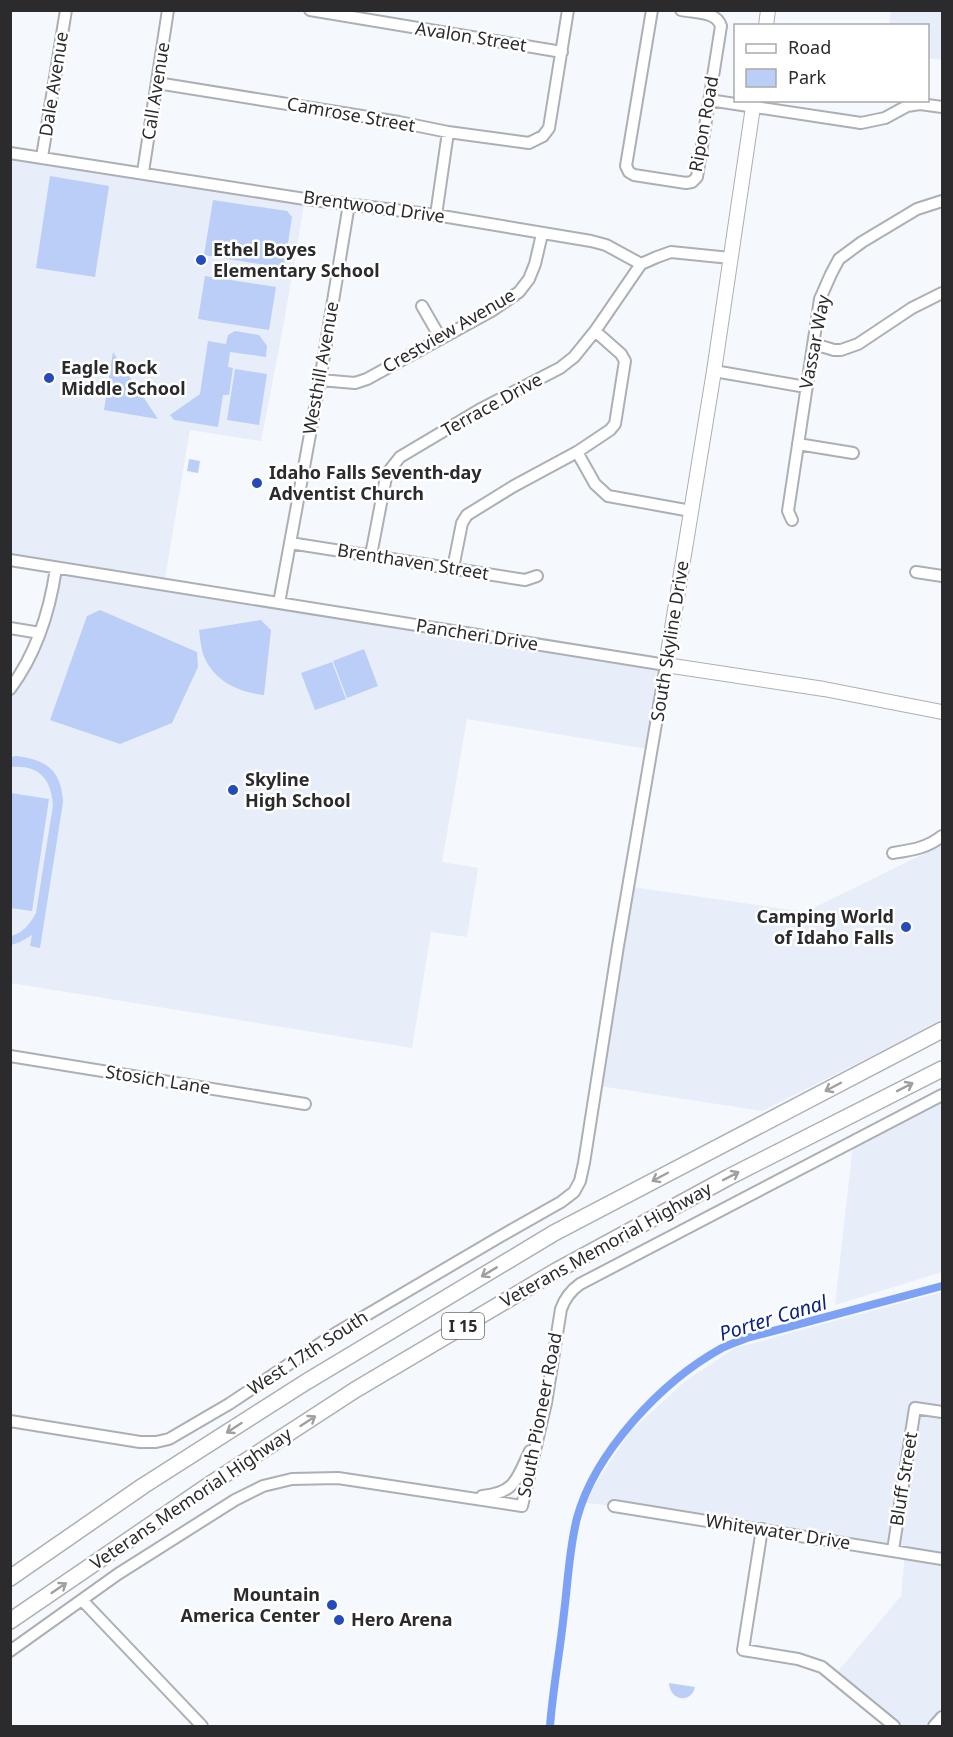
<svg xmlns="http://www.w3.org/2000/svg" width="953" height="1737" font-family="'Noto Sans',sans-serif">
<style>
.built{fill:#e7edf9}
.green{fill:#bacef7}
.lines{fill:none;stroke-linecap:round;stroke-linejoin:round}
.canal{stroke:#7da1f4;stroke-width:8}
.minor-casing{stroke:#acafb4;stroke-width:14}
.major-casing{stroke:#acafb4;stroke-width:16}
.highway-casing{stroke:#acafb4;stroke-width:18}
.minor{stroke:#fff;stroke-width:10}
.major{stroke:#fff;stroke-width:14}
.highway{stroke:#fff;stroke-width:15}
.oneway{stroke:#a0a0a0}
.poi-dot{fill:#254ab9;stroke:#fff;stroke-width:2}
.labels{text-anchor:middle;stroke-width:5;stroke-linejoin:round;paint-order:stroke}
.shield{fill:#fff;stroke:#6b6b6c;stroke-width:1.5}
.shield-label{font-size:16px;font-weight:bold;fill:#2b2b2d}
.street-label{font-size:18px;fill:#2b2b2d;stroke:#fff}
.poi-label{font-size:18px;font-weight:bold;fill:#2b2b2d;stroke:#fff;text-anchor:start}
.water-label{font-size:20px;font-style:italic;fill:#0b2482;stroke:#fff}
</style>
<rect width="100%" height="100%" fill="#f5f8fd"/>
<path class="built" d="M891,11H942V60L928,58V26L889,25Z
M11,153L305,199L284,322L261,441L190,430L164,584L666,665L653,750L467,719L442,862L478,868L467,937L431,932L412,1048L11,983L10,689L22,672L56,568L11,560Z
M942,845V1021L762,1111L600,1086L632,887L805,912Z
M942,1101V1272L835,1305L853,1145Z
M942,1292V1726H895L834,1676L901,1596L905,1552L614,1506L586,1503L594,1486L630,1432L684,1382L735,1348Z"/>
<path class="green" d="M50,176L109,186L95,277L36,268Z
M213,200L287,211L292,217L284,268L204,255Z
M205,276L276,287L269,330L198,319Z
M235,331L259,335L267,346L266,357L230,352L228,367L233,368L229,395H223L218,427L174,420L170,415L200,394L208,341L226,344L228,335Z
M113,352L158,419L104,410Z
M235,369L267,374L259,425L227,420Z
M189,459L200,461L198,473L187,471Z
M100,610L197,652L198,667L172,723L120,744L50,720L87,616Z
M261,620L271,630L264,695C238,692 213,681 203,654C201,647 200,638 199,630Z
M364,649L378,686L347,698L333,661Z
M332,662L346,699L315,710L301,673Z
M16,756C46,760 61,769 63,802L40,948L30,946L32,935L20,942L11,945V936C23,933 30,924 36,913L53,805C51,778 39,765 11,767V757Z
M11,793L49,799L32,911L11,908Z
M669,1683L695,1687C691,1704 670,1701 669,1683Z"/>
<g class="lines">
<path class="canal" d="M550,1726C553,1688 560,1651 564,1613C568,1581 569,1550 577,1518C595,1452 662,1381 722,1348C730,1344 739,1341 747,1338L942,1286"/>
<defs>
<path id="minor" d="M310,10L562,52
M652,10L626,166L629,172L634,175L686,183L692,182L697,177L721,26C716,11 695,13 681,10
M157,83L399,122L448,132L529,143L543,136L549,128L568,10
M709,100L861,123L885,118L907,106L920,104L942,107
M10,153L305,199L436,215L591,241L606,245L641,264L657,257L671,252L730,258
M42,157L66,10
M143,172L168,10
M436,215L448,132
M422,306L441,339
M814,344L834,350H841L858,344L912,308L942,293
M714,371L806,387
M320,380L355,383L367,379L493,310L519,292L529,279L535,264L542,234
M798,444L853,453
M577,452L595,484L608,496L691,511
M792,520L788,511L820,299L831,274L839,259L862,242L917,209L942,201
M290,543L525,580L537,576
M371,555L386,477L389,471L400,457L479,410L560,368L574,357L595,331L641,264
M10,560L666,665L618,946L584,1163L580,1181L574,1192L561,1202L501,1236L336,1333L229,1404L169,1439L156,1442H140L10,1421
M453,568L462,523L467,515L514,486L577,452L610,430L615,424L625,361L621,354L595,331
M916,572L942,576
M279,603L320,380L349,204
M10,628L40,633
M10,689C36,654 50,610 56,568
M893,853C912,850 927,848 942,836
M10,1056L305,1104
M482,1496C516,1493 517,1478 530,1451
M614,1506L942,1559
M762,1529L743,1650L798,1659L822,1667L894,1726
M893,1550L915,1408L942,1412
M82,1600L202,1726
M10,1651L118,1574L235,1500L263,1486L292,1479L338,1478L522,1506L546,1403L561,1309C565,1298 570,1291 580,1284L942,1095
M934,1726L942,1717"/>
<path id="major" d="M766,26L768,10
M754,100L714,371L666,665L824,689L942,712"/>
<path id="highway" d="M10,1578L143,1486L306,1382L554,1233L942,1030
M10,1621L212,1483L355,1390L556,1271L729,1177L942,1069"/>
</defs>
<use href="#minor" class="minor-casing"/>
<use href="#major" class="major-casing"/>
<use href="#highway" class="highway-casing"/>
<use href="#minor" class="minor"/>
<use href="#major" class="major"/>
<use href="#highway" class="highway"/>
</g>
<defs><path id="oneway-shaft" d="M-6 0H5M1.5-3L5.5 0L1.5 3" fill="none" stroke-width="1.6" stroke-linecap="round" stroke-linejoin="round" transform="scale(1.5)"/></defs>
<g class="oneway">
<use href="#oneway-shaft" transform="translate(833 1087) rotate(152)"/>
<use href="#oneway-shaft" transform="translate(905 1087) rotate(-27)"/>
<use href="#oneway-shaft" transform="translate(731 1176) rotate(-27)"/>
<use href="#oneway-shaft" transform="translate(660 1177) rotate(152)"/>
<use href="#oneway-shaft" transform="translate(489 1272) rotate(149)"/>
<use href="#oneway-shaft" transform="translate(308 1421) rotate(-33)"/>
<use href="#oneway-shaft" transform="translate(234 1428) rotate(147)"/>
<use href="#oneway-shaft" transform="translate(59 1588) rotate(-34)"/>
</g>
<g class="poi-dot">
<circle cx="201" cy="260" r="6"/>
<circle cx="49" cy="378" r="6"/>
<circle cx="257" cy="483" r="6"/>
<circle cx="233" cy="790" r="6"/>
<circle cx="906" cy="927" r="6"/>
<circle cx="332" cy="1605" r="6"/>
<circle cx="339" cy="1620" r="6"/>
</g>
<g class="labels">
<rect class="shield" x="442" y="1313" width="42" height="26" rx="4.5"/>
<g class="shield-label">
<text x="463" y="1332">I 15</text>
</g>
<g class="street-label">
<text transform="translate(471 37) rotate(9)" y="6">Avalon Street</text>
<text transform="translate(54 84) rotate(-81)" y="6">Dale Avenue</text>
<text transform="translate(156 91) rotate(-81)" y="6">Call Avenue</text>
<text transform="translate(351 115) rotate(10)" y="6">Camrose Street</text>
<text transform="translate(704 124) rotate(-80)" y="6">Ripon Road</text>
<text transform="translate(374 207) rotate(8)" y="6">Brentwood Drive</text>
<text transform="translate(449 331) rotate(-30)" y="6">Crestview Avenue</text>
<text transform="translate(815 342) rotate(-79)" y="6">Vassar Way</text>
<text transform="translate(321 368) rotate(-80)" y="6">Westhill Avenue</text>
<text transform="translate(492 405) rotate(-29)" y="6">Terrace Drive</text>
<text transform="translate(413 562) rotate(9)" y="6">Brenthaven Street</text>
<text transform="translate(477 635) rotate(9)" y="6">Pancheri Drive</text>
<text transform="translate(670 641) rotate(-81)" y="6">South Skyline Drive</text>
<text transform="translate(158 1080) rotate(9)" y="6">Stosich Lane</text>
<text transform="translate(606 1245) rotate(-29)" y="6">Veterans Memorial Highway</text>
<text transform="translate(308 1353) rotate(-33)" y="6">West 17th South</text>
<text transform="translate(540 1415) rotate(-79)" y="6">South Pioneer Road</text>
<text transform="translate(904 1479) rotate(-81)" y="6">Bluff Street</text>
<text transform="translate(191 1499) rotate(-34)" y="6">Veterans Memorial Highway</text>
<text transform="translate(778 1532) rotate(9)" y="6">Whitewater Drive</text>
</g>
<g class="poi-label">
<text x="213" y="256">Ethel Boyes<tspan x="213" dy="21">Elementary School</tspan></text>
<text x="61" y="374">Eagle Rock<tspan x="61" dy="21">Middle School</tspan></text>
<text x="269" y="479">Idaho Falls Seventh-day<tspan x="269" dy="21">Adventist Church</tspan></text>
<text x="245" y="786">Skyline<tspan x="245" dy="21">High School</tspan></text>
<text x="894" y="923" text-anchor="end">Camping World<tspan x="894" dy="21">of Idaho Falls</tspan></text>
<text x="320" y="1601" text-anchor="end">Mountain<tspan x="320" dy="21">America Center</tspan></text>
<text x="351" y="1626">Hero Arena</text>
</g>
<g class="water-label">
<text transform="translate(773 1318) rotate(-17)" y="7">Porter Canal</text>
</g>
</g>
<rect width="953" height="1737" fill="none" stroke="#2b2b2d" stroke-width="24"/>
<rect x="734" y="24" width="195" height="78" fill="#ffffff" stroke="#aaaaab" stroke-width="1.5"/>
<rect x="746" y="44" width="30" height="9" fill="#ffffff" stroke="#aaaaab" stroke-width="1.5"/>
<text x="788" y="54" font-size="18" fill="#2b2b2d">Road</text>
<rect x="746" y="69" width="30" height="18" fill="#bacef7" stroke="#aaaaab" stroke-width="1.5"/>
<text x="788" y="84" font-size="18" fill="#2b2b2d">Park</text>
</svg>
